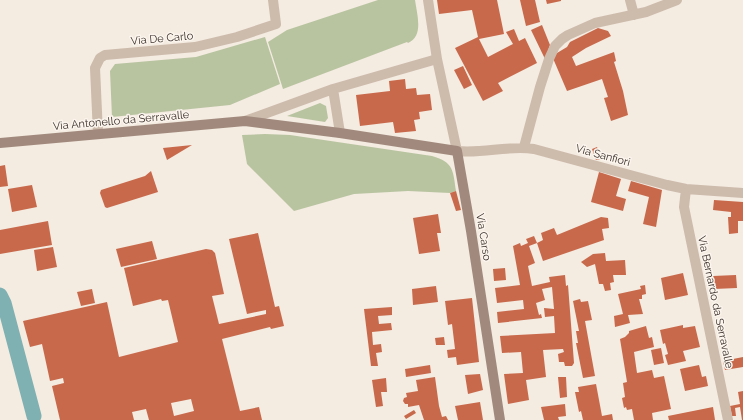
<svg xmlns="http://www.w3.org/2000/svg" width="743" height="420" font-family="Raleway,sans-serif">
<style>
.green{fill:#b8c4a0}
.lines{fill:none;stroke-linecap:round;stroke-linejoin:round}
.canal{stroke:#7fb0b2;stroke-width:15}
.building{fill:#c8694b;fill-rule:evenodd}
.street{stroke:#cdbbac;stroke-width:10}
.secondary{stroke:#a18a7d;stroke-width:10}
.labels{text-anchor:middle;stroke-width:3;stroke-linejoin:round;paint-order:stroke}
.street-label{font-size:11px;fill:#3b302b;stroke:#fbf5ee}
</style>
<rect width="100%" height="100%" fill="#f4ebe1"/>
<path class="green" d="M378,0H415C417,15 424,36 408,43L407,42L283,89L268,42L287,30Z
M265,37L280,84L230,105L112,117L110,71L115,64L196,57Z
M320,103L326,106L328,118L325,122L287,116Z
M265,134L290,135L432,156C454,162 453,171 456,191L450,193L408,191L354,194L294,211L247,164L242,135Z"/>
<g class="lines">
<path class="canal" d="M0,295L4,303L34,416"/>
</g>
<path class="building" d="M437,0H497L504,34L479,39L488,57L513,44L506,32L514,29L519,41L525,38L537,63L498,83L503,91L483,101L455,48L478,37L472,10L439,14Z
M520,0H535L540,22L526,26Z
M546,0H561V1L547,4Z
M542,25L550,45L545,59L531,30Z
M598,28L608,31L611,36L586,48L572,57L576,66L614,52L616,61L614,62L623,91L628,115L611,121L604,98L608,97L602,79L567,91L552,56L567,47L570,42Z
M463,66L472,85L464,89L454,70Z
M405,79L406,89L416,88L417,95L430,94L432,110L419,112L420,119L414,120L416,131L395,133L393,122L360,126L356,95L390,91L389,81Z
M192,145L167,160L163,148Z
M597,147L601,159L596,160L592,149Z
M5,165L8,186L0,187V166Z
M151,171L158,192L107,208L105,207L100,193L101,190L145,176Z
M599,172L621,179L616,196L626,199L623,211L591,202Z
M631,181L662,190L656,227L643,224L649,197L628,191Z
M32,185L37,207L12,212L8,189Z
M456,191L461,210L456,211L450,193Z
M714,200L743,202V221H738V233L729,234L728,217H731V212L713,210Z
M438,214L441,233H437L440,251L419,254L413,218Z
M601,217L608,218L609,228L602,229L604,240L543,261L537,243L543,240L541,233L554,228L557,235Z
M48,221L52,245L0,254V230Z
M258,233L275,307L279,306L284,326L271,329L270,327L222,339L240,411L259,407L262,420H149L146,409L132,412L134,420H60L52,386L64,383L63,378L50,381L42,344L30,347L23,321L107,302L119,357L178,342L168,300L162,301L161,299L133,306L124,268L206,249L212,250L215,253L224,294L212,296L219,324L266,314V310L247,314L229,239ZM191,399L194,411L174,416L171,403Z
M534,236L537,243L529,246L535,263L528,266L532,286L550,282L549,277L565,275L566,286L568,285L574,363L572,366H565L564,362H559L558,354L564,352L563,349L543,350L546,377L526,380L529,400L508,404L504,374L523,373L521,352L502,353L500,336L555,333L554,316L545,317L544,308L554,309L552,287L542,289L545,300L536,303L539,315L541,314L542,318L498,323L497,312L524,309L523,300L497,303L495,288L520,285L513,246L520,243L521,246L528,243L526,239Z
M152,241L157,259L121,267L116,249Z
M53,247L57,267L37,271L34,250Z
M605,253L606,261L625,260L626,275H613L614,282L610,283L611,290L605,291L603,284H599L595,264L587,267L581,262L593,254Z
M505,268L506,280L494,281L493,269Z
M683,273L688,295L665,300L661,278Z
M736,275L737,288L714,289L713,276Z
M645,285L646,294L642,295V299H639L643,314L628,315L630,323L615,327L614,316L623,314L618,294L641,289L640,286Z
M436,286L438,302L413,305L412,289Z
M92,289L95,303L81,306L77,292Z
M472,298L479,362L457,365L456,357L448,358L447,350L455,349L452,324L448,325L445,301Z
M580,299L581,302L588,301L592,320L585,321L595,376L583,378L576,343H578L576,331H579L573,301Z
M392,307V315L378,316L379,324L391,323L392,330L372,332L373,345L381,344L382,352L376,353L378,366H371L364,309Z
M683,325V328L695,326L700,347L683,351L686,361L668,365L665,355L668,354L665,343L663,344L660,330Z
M646,326L649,338L652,337L654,347L634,352L637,373L652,370L654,378L664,376L671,409L652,413L653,420H634L632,409L627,410L626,407L624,408L622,398L625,397L623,383L627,382L620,339L625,337L629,333V331Z
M444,337L445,345H436L435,338Z
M661,348L664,363L654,365L651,350Z
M743,357V367L725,370L723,361Z
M430,365L431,373L406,377L405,369Z
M699,365L702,377L706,376L708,386L685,391L680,369Z
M480,374L483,390L468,394L465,375Z
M435,377L439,406L442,417L446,416L448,420H424L419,405L408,407V404H405L403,401L404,398L407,397L406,393L418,391L416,380Z
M558,377H566L567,397L560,398Z
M386,378L387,392H381L383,406L376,407L372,380Z
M596,384L602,416L612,414L613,420H583L581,411L579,412L575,392H579L578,387Z
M743,391V420H742L740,407L735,408L736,416H732L730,406L740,404L738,392Z
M480,402L483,420H458L455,406Z
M565,404L566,416L558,417L559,420H544L541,407Z
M713,407L715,420H669L668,416Z
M414,410L416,413L406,419L404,416Z"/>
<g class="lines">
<path class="street" d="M428,0L437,59L457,151C483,154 508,145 534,149L667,185L686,189L743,193
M630,0L634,15
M333,89L340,133
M245,121L333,89L437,59
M98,134L95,68L100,58L105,55L195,47L237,37L276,24L273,0
M524,147L540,87L549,59L555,46L562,39L568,35L595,23L646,12L677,0
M686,189L684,207L728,420"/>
<path class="secondary" d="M0,143L245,121L340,133L457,151L471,231L500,420"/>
</g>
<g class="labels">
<g class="street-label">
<text transform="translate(162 38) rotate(-5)" y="4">Via De Carlo</text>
<text transform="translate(121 120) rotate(-5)" y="4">Via Antonello da Serravalle</text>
<text transform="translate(603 155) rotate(15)" y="4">Via Sanfiori</text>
<text transform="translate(484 237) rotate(81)" y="4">Via Carso</text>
<text transform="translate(716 302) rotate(78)" y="4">Via Bernardo da Serravalle</text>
</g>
</g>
</svg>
